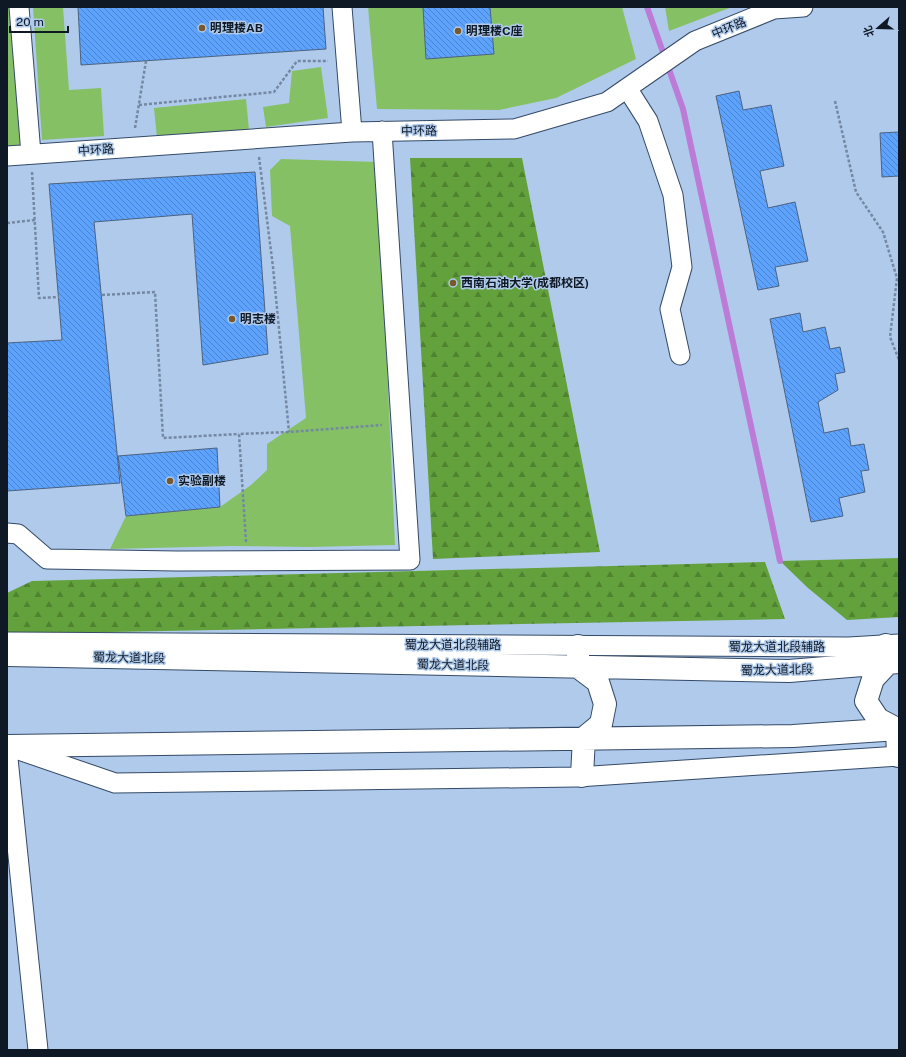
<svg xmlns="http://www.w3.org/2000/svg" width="906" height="1057" font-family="'Public Sans','Noto Sans SC',sans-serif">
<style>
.green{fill:#85c164}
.forest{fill:url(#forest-firs)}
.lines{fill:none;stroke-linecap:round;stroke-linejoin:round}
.stream{stroke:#bd7bd8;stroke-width:6}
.building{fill:url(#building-back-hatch);stroke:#4b6280}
.minor-casing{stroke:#344a67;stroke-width:21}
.major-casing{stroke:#344a67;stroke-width:24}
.path{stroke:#7488a1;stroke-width:2.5;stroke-dasharray:3 2;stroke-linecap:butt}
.minor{stroke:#fff;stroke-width:19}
.major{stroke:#fff;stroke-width:22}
.poi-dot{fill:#77592d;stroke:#b0caec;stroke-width:1.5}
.labels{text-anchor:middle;stroke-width:3;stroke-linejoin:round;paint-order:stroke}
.poi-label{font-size:12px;font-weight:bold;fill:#0f1925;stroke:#b0caec;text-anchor:start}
.street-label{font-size:12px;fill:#0f1925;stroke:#b0caec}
</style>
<defs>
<pattern id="forest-firs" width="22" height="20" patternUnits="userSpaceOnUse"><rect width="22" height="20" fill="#62a13b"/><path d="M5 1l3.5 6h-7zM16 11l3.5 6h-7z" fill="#4f8231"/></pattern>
<pattern id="building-back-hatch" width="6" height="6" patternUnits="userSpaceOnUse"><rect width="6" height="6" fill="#5da3fd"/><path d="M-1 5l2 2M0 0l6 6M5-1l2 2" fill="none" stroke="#4b84cd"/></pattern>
</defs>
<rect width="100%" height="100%" fill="#b0caec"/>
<path class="green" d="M7,7H13L25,147L7,146Z
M33,7H63L69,90L101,88L104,136L42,140Z
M368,7H622L636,59L556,98L499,110L377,109Z
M665,7H732L669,31Z
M321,67L328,118L266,127L263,107L289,103L292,71Z
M246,99L249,130L157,138L154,108Z
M281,159L378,162L395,545L311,547L231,546L110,549L126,516L220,507L251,485L267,470V444L306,418L290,226L272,216L270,170Z"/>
<path class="forest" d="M410,158H522L600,552L433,559Z
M899,558V617L847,620L808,588L780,561Z
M765,562L785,619L7,634V593L32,581Z"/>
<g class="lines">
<path class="stream" d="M647,7L683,109L780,561"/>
</g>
<path class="building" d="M78,7H323L326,49L81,65Z
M423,7H490L494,54L426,59Z
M739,91L743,110L771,105L784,166L760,171L768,208L795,202L808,261L775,267L779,286L758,290L716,96Z
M899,132V176L882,177L880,133Z
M255,172L268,354L203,365L192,214L94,222L120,483L7,491V343L62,340L49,184Z
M800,313L803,332L825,327L830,349L840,347L845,372L835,374L838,390L818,402L824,433L848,428L851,446L864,444L869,470L861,471L865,492L839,498L843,516L811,522L770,319Z
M217,448L220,507L126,516L118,456Z"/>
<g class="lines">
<defs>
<path id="minor" d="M19,7L31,154
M342,7L352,132
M627,88L648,121L673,195L682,267L670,309L680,355
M7,156L352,132L514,129L607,102L695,41L774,9L803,7
M7,533L18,534L47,559L177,561L410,560L382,131
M7,642L849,647L899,644
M13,748L115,783L577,777L899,756
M7,749L38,1050"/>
<path id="major" d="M886,645L888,663L873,679L866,701L878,719L897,729L898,756
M578,646V667L598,682L605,704L601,724L584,738L582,776
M7,655L789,671L899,662
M7,746L793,736L899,729"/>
</defs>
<use href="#minor" class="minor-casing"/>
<use href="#major" class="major-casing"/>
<path class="path" d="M835,101L856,192L883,232L897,278L890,337L899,360
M139,105L274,92L297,61H328
M135,128L146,61
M259,157L273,267L289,432
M32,172L39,298L59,297
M7,223L35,220
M102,295L155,292L163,438L239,434
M246,542L239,434L289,432L382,425"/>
<use href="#minor" class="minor"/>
<use href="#major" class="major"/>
</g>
<g class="poi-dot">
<circle cx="202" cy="28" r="4"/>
<circle cx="458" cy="31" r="4"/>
<circle cx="453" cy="283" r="4"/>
<circle cx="232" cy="319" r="4"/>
<circle cx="170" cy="481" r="4"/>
</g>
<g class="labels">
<g class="poi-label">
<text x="210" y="32">明理楼AB</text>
<text x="466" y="35">明理楼C座</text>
<text x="461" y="287">西南石油大学(成都校区)</text>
<text x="240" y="323">明志楼</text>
<text x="178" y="485">实验副楼</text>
</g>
<g class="street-label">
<text transform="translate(729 28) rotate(-22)" y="4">中环路</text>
<text transform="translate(419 131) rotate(-1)" y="4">中环路</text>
<text transform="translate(96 150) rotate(-4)" y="4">中环路</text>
<text x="453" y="649">蜀龙大道北段辅路</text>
<text x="777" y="651">蜀龙大道北段辅路</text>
<text transform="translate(129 658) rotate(1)" y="4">蜀龙大道北段</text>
<text transform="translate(453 665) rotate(1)" y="4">蜀龙大道北段</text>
<text transform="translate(777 670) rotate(-1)" y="4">蜀龙大道北段</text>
</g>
</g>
<rect width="906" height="1057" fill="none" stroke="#0f1925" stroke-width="16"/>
<g transform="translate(878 28) rotate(250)" stroke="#b0caec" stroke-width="3" paint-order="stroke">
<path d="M0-3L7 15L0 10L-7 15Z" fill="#0f1925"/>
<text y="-6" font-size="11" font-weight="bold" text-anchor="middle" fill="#0f1925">北</text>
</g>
<path d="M10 26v6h58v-6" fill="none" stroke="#0f1925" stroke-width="2"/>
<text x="16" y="26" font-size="12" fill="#0f1925" stroke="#b0caec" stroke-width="3" paint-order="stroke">20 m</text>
</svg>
